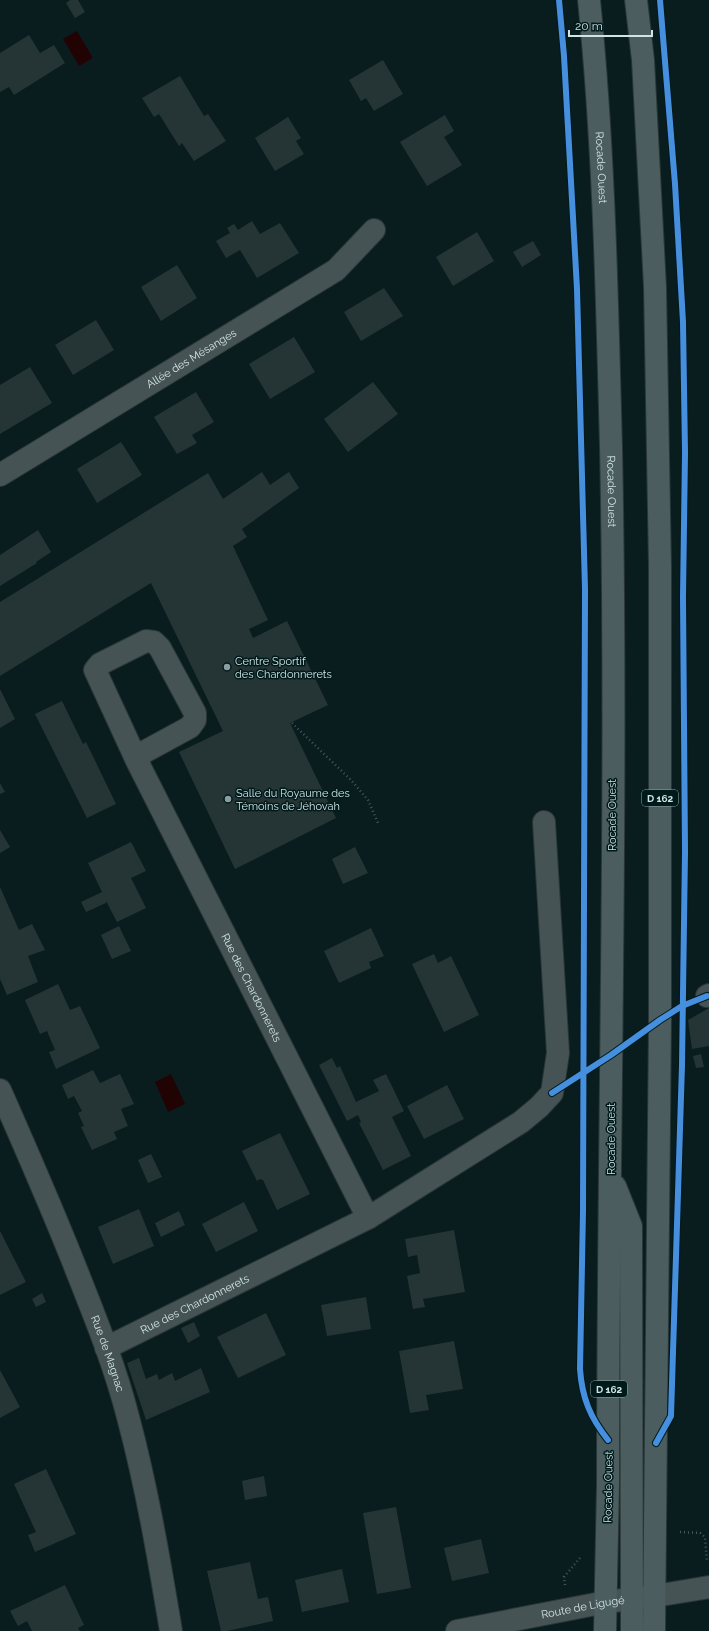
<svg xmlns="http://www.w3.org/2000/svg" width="709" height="1631" font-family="Raleway,sans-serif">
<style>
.water{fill:#220303}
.building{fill:#253535}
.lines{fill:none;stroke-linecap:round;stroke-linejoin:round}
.minor-casing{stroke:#2a3738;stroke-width:24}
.major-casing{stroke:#2a3738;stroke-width:24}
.path{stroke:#4a5858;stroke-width:2.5;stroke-dasharray:1 3;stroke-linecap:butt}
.minor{stroke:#465354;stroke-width:22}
.major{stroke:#4b5d5e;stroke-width:22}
.cycleway-casing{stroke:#001a1c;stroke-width:8}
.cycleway{stroke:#468fdf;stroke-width:6}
.poi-dot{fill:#8a9e9f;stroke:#001a1c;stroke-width:1.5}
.labels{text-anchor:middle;stroke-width:3;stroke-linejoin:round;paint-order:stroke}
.shield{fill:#001a1c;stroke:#92a7a9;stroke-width:1}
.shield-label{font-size:10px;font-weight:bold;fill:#d0e4e5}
.street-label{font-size:11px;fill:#d0e4e5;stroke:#001a1c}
.poi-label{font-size:11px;fill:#d0e4e5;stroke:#001a1c;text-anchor:start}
</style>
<rect width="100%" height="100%" fill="#091d1e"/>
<path class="water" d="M77,31L93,58L79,66L63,39Z
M171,1074L185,1104L168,1112L155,1082Z"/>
<path class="building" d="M70,0H78L85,12L75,18L66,3Z
M29,35L40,53L54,45L65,63L14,95L9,87L0,92V53Z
M383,60L403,94L374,111L366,98L361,101L349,80Z
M180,76L204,116L208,114L226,141L194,161L182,143L179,146L159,114L154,117L142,98Z
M445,115L454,131L444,137L462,165L427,186L400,142Z
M288,117L301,138L296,141L304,154L275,171L255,138Z
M252,221L260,234L280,223L299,253L257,278L240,250L226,258L216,241L230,233L227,228L234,224L238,230Z
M477,232L494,261L453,286L436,257Z
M533,241L541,255L522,267L513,252Z
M177,265L197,298L161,321L141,287Z
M384,288L403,316L361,341L344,312Z
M96,320L114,350L73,375L55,345Z
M294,337L315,372L270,399L249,364Z
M30,367L52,403L0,434V385Z
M373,382L398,414L348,452L324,419Z
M196,392L214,422L192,435L197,443L177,454L154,417Z
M121,442L142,475L97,503L77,469Z
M262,472L270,485L289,472L299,488L242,529L247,537L233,546L268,620L249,629L253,638L287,621L328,705L290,723L336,818L235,869L179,752L223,731L151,583L0,676V602L208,473L223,499Z
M38,530L51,552L36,562L37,563L0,586V555Z
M0,689L15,719L0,728Z
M62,701L83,744L86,742L116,804L87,818L35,714Z
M0,783L5,792L0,794Z
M0,830L10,847L0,853Z
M131,842L146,871L131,878L146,908L117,922L106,901V903L86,912L81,902L102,892L88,863Z
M355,847L368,873L343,884L332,859Z
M0,887L19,930L32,924L45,950L28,956L38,982L7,995L0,979Z
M119,926L131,951L112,959L101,935Z
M371,928L384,956L369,962L371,968L339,983L324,951Z
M434,954L438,963L451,956L479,1015L444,1032L412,964Z
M58,984L70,1010L80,1006L100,1048L56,1069L49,1052L55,1050L47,1031L40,1034L25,1000Z
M709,1008V1046L692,1049L688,1020Z
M701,1054L704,1067L696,1068L693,1056Z
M332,1058L337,1068L340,1066L356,1102L379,1091L373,1080L386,1074L404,1111L392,1117L411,1156L383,1170L359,1123L361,1122L358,1115L347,1121L319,1065Z
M93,1070L100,1083L120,1074L134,1104L121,1109L128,1126L114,1132L117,1139L92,1150L81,1127L84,1126L78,1113L82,1111L74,1096L68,1099L62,1085Z
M447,1085L464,1119L424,1139L407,1106Z
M280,1133L310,1194L277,1210L263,1180L260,1179L257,1181L242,1151Z
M151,1154L162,1177L148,1183L138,1160Z
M244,1202L258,1231L216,1252L202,1224Z
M139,1209L154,1246L113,1264L98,1227Z
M179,1211L185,1225L161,1237L155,1223Z
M454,1230L465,1292L423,1299L425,1307L413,1309L407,1276L420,1273L417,1255L408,1257L405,1239Z
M0,1231L26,1282L0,1295Z
M42,1293L46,1302L36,1307L32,1299Z
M366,1297L371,1329L327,1336L321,1305Z
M266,1313L286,1355L238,1378L217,1337Z
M194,1322L200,1336L188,1343L181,1328Z
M454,1341L463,1389L426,1395L429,1410L410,1413L399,1351Z
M139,1358L146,1379L157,1374L159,1380L172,1373L175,1381L201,1368L210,1392L146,1420L127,1363Z
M0,1370L20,1407L0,1418Z
M46,1469L76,1534L35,1552L28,1535L36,1532L14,1484Z
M264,1476L267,1496L245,1500L242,1481Z
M396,1507L411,1588L377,1594L363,1513Z
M481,1539L489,1573L452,1581L444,1548Z
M250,1562L258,1599L268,1597L273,1621L227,1631H221L207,1571Z
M342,1569L349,1602L302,1612L295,1580Z
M65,1585L84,1625L78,1628L80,1631H32L27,1621L18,1626L10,1611Z"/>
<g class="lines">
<defs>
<g id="minor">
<path id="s1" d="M0,475L336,270L374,230"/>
<path id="s2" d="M135,757L190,727L195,720V713L160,648L154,642L146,641L100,664L95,670L137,761L368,1218"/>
<path d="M707,996L709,995"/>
<path id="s3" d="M0,1090C26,1149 52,1208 76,1269C95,1317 115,1366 128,1417C147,1488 159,1559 171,1631"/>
<path id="s4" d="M106,1348L368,1218L521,1122L539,1107L552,1093L558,1053L544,822"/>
<path id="s5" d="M457,1631L606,1602L655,1596L709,1587"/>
</g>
<g id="major">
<path id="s6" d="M589,0C604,148 607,298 611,447C618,792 608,1138 608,1484L605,1631"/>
<path d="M636,0L643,60L655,287L660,567V1020L654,1631"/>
<path d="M615,1186L631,1226L632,1631"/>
</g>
</defs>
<use href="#minor" class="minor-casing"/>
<use href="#major" class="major-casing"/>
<path class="path" d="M292,723L351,780L368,800L378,823
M680,1532L700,1533L705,1537L707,1562
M565,1585L564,1577L580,1558"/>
<use href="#minor" class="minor"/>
<use href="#major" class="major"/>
<defs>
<path id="cycleway" d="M559,0L564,56L577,289L585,589L583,1211L580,1369C582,1398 590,1417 608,1440
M552,1093L611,1055L660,1020L682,1006L707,996
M656,1443L671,1416L682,1065L685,852L683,597L685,453L683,322L675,184L660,0"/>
</defs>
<use href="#cycleway" class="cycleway-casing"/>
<use href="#cycleway" class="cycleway"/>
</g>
<g class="poi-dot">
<circle cx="227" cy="667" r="4"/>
<circle cx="228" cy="799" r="4"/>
</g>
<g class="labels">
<g class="shield">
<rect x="642" y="790" width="36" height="16" rx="3"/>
<rect x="591" y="1381" width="36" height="16" rx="3"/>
</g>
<g class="shield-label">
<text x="660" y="802">D 162</text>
<text x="609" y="1393">D 162</text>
</g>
<g class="street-label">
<text dy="4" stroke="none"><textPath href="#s6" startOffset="168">Rocade Ouest</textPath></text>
<text dy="4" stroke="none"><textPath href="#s1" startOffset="224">Allée des Mésanges</textPath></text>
<text dy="4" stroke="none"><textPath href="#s6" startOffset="492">Rocade Ouest</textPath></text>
<text transform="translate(612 815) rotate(-90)" y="4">Rocade Ouest</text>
<text dy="4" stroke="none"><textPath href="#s2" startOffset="582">Rue des Chardonnerets</textPath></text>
<text transform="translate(611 1139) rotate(-90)" y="4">Rocade Ouest</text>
<text dy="4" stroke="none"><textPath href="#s4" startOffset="99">Rue des Chardonnerets</textPath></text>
<text dy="4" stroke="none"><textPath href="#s3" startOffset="285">Rue de Magnac</textPath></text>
<text transform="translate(608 1487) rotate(-89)" y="4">Rocade Ouest</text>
<text dy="4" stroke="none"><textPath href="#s5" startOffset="128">Route de Ligugé</textPath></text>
</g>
<g class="poi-label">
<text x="235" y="665">Centre Sportif<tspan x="235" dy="13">des Chardonnerets</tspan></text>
<text x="236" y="797">Salle du Royaume des<tspan x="236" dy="13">Témoins de Jéhovah</tspan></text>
</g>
</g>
<path d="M569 30v6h83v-6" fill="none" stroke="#d0e4e5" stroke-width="2"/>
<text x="575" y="30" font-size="12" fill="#d0e4e5" stroke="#001a1c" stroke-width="3" paint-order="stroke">20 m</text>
</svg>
